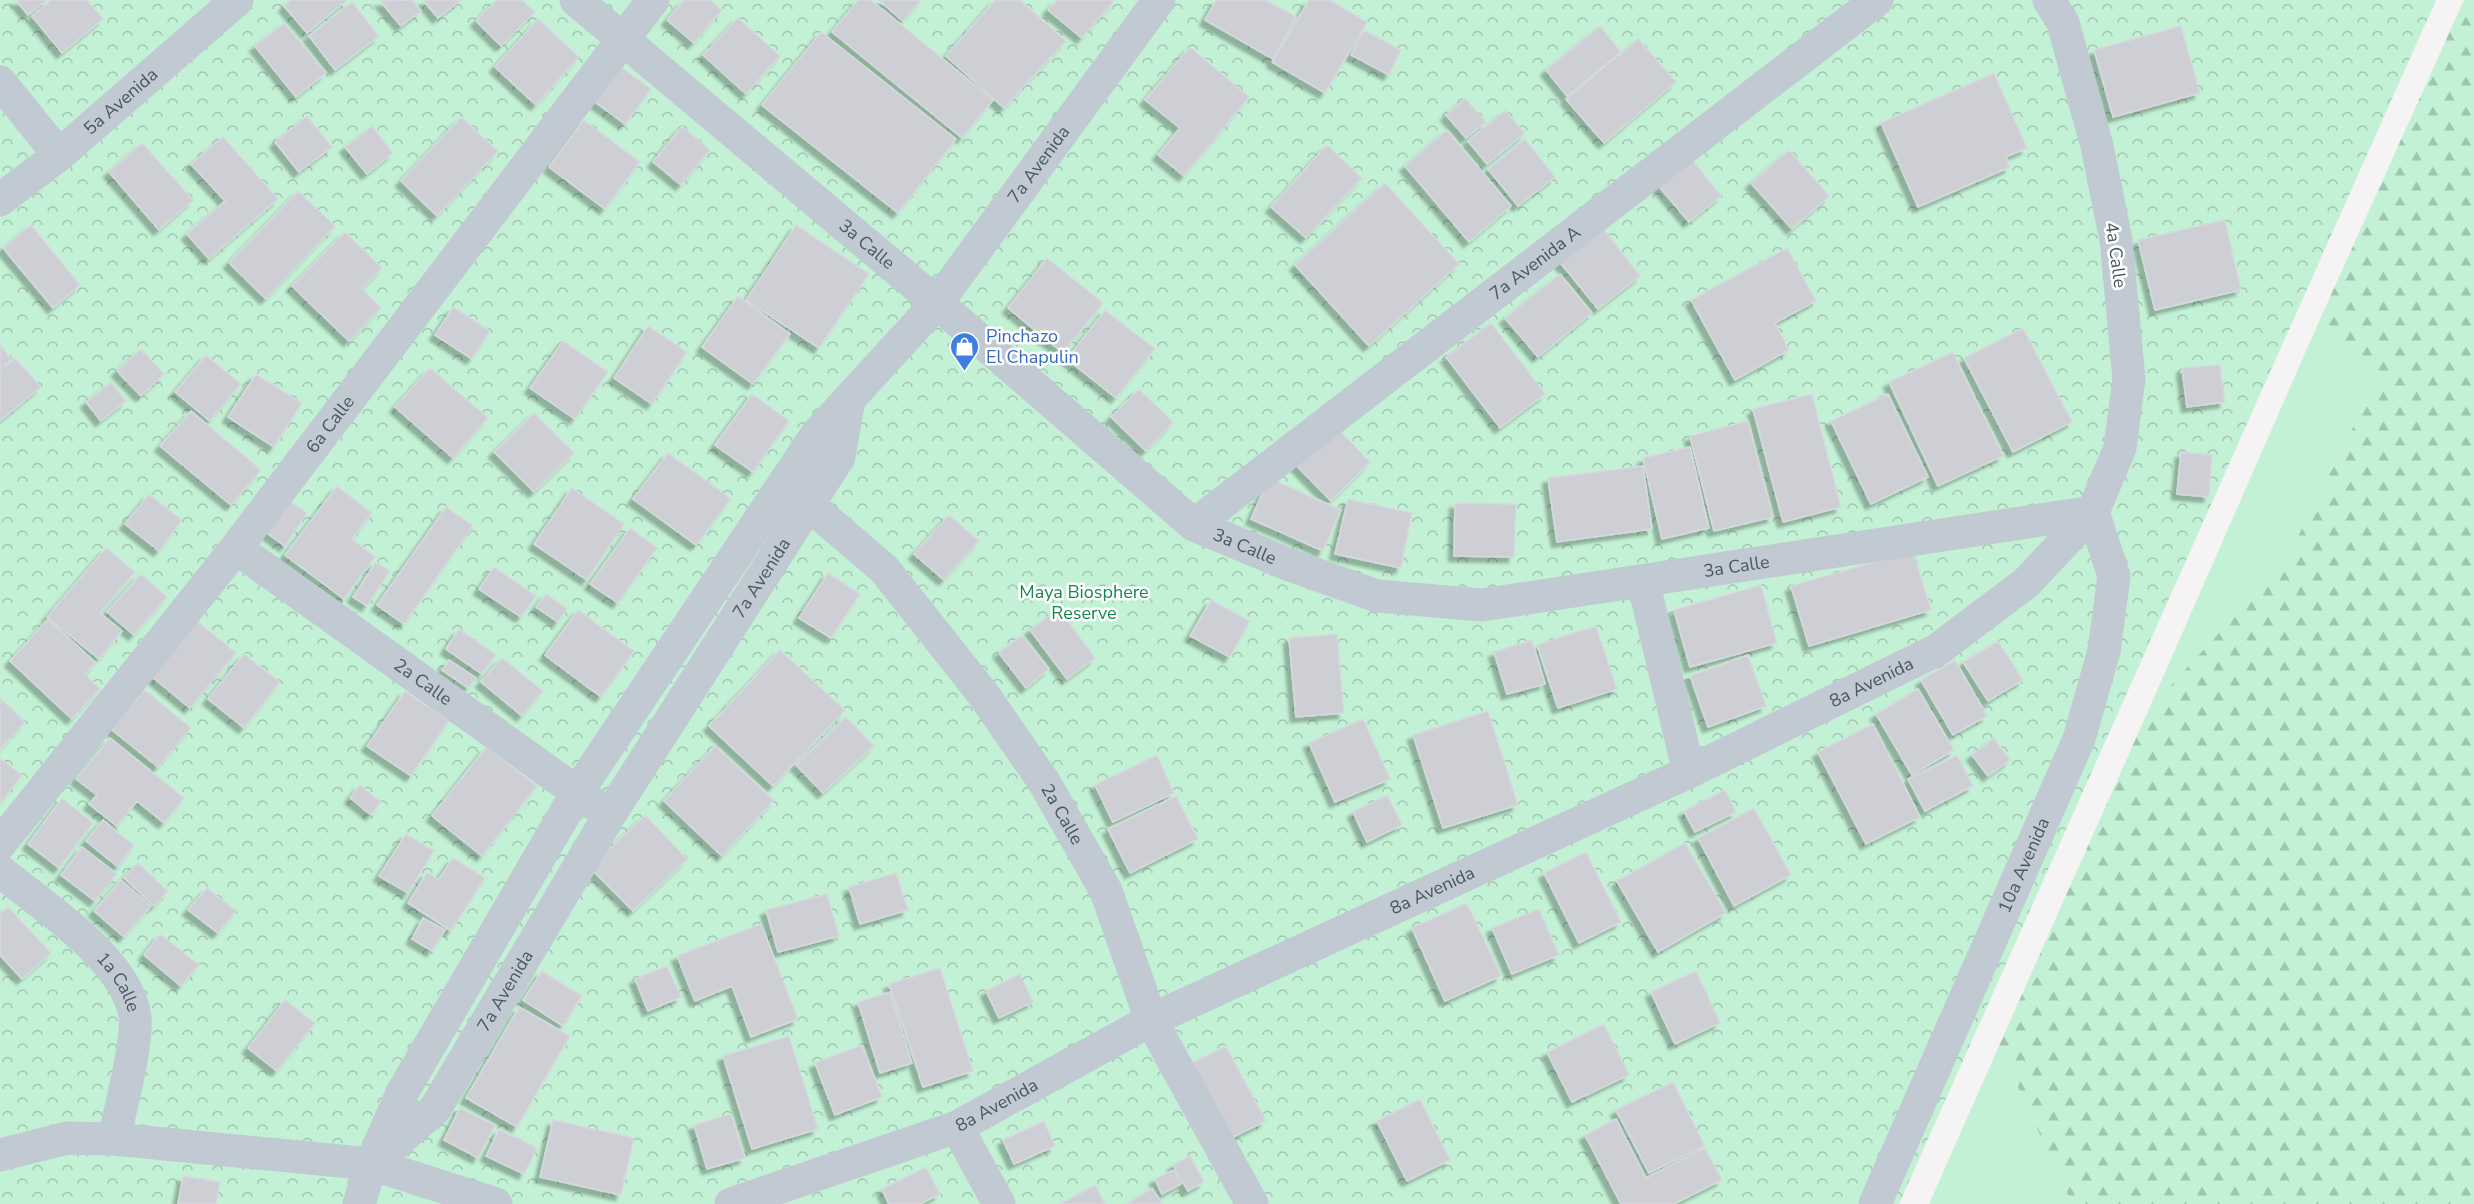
<svg xmlns="http://www.w3.org/2000/svg" width="2474" height="1204" font-family="'Nunito Sans',sans-serif">
<style>
.grass{fill:#c3f1d5}
.forest{fill:url(#forest-firs)}
.park{fill:url(#park-crowns)}
.building{fill:#cdcfd5;stroke:#d7d9de;stroke-width:1.5;filter:url(#shadow)}
.lines{fill:none;stroke-linecap:round;stroke-linejoin:round}
.minor{stroke:#c1cad2;stroke-width:33}
.labels{text-anchor:middle;stroke-width:5;stroke-linejoin:round;paint-order:stroke}
.street-label{font-size:18px;fill:#4a5661;stroke:#fff}
.shop-label{font-size:18px;fill:#366cbe;stroke:#fff;text-anchor:start}
.park-label{font-size:18px;fill:#17864f;stroke:#fff}
</style>
<defs>
<pattern id="forest-firs" width="22" height="20" patternUnits="userSpaceOnUse" patternTransform="scale(1.5)"><rect width="22" height="20" fill="#c3f1d5"/><path d="M5 1l3.5 6h-7zM16 11l3.5 6h-7z" fill="#a0c6b0"/></pattern>
<pattern id="park-crowns" width="20" height="18" patternUnits="userSpaceOnUse" patternTransform="scale(1.5)"><rect width="20" height="18" fill="#c3f1d5"/><path d="M2 6a3 3 0 1 1 6 0M12 15a3 3 0 1 1 6 0" fill="none" stroke="#a0c6b0"/></pattern>
<filter id="shadow"><feDropShadow dx="-5.5" dy="5.5" stdDeviation="1.5" flood-color="#0004"/></filter>
</defs>
<rect width="100%" height="100%" fill="#f5f3f3"/>
<path class="grass" d="M2321,317L2378,378L2286,560L2149,709Z
M1999,1046L2072,1204H1929Z"/>
<path class="forest" d="M2464,0H2474V1204H2072L1999,1046L2149,709L2286,560L2378,378L2321,317Z"/>
<path class="park" d="M0,0H2436L1899,1204H0Z"/>
<path class="building" d="M16,0H47L28,15Z
M51,0H87L103,19L62,53L32,16Z
M291,0H347L307,33L284,6Z
M412,0L421,11L401,26L380,1Z
M423,0H461L438,18Z
M497,0H522L535,12L501,46L476,21Z
M684,0H710L722,10L694,43L667,20Z
M858,0H871L993,100L962,138L832,32Z
M879,0H921L903,21Z
M995,0H1020L1066,41L1004,108L946,56Z
M1057,0H1115L1082,38L1048,10Z
M1216,0H1266L1296,17L1273,59L1205,20Z
M1309,0H1330L1367,22L1325,93L1272,62Z
M352,2L379,36L335,70L309,36Z
M738,18L780,56L746,94L703,55Z
M538,19L579,57L536,105L495,67Z
M284,23L326,73L296,97L255,46Z
M1600,26L1621,52L1567,96L1546,70Z
M2181,26L2200,93L2113,117L2094,50Z
M1364,30L1401,50L1389,75L1351,55Z
M821,32L956,139L898,213L762,105Z
M1638,39L1676,82L1604,143L1566,99Z
M1190,47L1249,97L1184,176L1158,155L1180,128L1145,100Z
M617,64L651,89L625,124L591,99Z
M1994,73L2027,148L2006,157L2010,167L1918,207L1881,123Z
M1465,98L1486,122L1466,138L1446,115Z
M1505,110L1525,133L1487,164L1468,141Z
M307,116L332,147L299,172L275,142Z
M461,117L498,151L437,216L401,181Z
M584,120L640,162L605,209L549,167Z
M372,126L393,153L367,174L345,147Z
M682,126L710,150L681,185L653,162Z
M1447,130L1511,206L1469,242L1405,166Z
M223,137L278,199L209,259L187,234L225,201L191,164Z
M1525,139L1555,177L1518,206L1488,169Z
M142,143L193,200L159,230L109,172Z
M1327,145L1362,178L1306,238L1271,207Z
M1789,150L1829,196L1792,229L1751,183Z
M1690,157L1721,196L1689,222L1657,184Z
M1385,183L1459,264L1369,346L1295,265Z
M298,191L335,226L266,299L229,263Z
M2225,220L2241,290L2155,310L2138,240Z
M31,225L80,285L53,308L3,248Z
M796,225L869,274L819,348L746,300Z
M1602,227L1640,276L1598,309L1559,261Z
M345,232L382,268L362,288L381,308L349,341L292,286Z
M1787,248L1816,301L1775,323L1789,350L1735,380L1691,300Z
M1047,258L1103,303L1063,353L1008,308Z
M1560,274L1592,313L1538,357L1505,318Z
M738,296L790,334L753,384L702,347Z
M453,307L490,331L472,359L435,335Z
M1105,310L1155,349L1116,398L1067,359Z
M1491,323L1545,394L1500,428L1446,357Z
M648,326L687,352L652,404L614,378Z
M2023,328L2072,422L2013,452L1964,358Z
M563,341L608,372L575,419L530,388Z
M0,345L11,359L0,368Z
M141,349L164,374L141,396L117,371Z
M1953,352L2003,456L1938,486L1889,382Z
M206,355L241,384L210,421L175,392Z
M15,358L41,387L0,421V371Z
M2220,365L2225,402L2187,407L2182,368Z
M430,368L488,418L453,458L395,407Z
M256,374L302,403L274,447L228,417Z
M111,382L126,401L101,421L86,402Z
M1139,389L1173,422L1146,451L1111,417Z
M752,394L789,421L753,472L715,445Z
M1812,394L1841,507L1783,522L1753,409Z
M1888,394L1928,477L1871,504L1831,421Z
M191,411L261,470L231,505L160,446Z
M534,413L574,453L534,492L494,452Z
M1748,421L1773,517L1714,531L1690,436Z
M1335,426L1370,462L1331,501L1296,465Z
M1690,447L1709,528L1662,539L1643,458Z
M2181,452L2212,455L2209,497L2177,494Z
M668,453L731,499L696,545L633,499Z
M1643,466L1652,529L1557,542L1548,478Z
M1269,478L1341,510L1323,551L1251,519Z
M337,486L372,513L352,539L375,557L344,599L285,555Z
M572,488L624,524L587,580L534,544Z
M149,494L182,520L159,551L125,524Z
M1348,499L1412,513L1401,568L1335,554Z
M289,501L307,513L285,546L267,533Z
M1455,503L1516,504L1514,557L1454,556Z
M446,507L473,526L404,624L377,605Z
M949,515L979,541L944,580L914,554Z
M630,528L657,548L618,603L590,584Z
M106,548L135,572L100,613L122,631L99,659L47,617Z
M1913,551L1931,610L1809,646L1791,586Z
M376,562L390,571L367,606L353,597Z
M494,567L536,596L521,617L479,589Z
M828,573L860,594L831,638L799,618Z
M141,574L167,597L134,635L107,612Z
M1761,585L1777,643L1690,667L1674,610Z
M546,594L567,609L558,622L536,607Z
M1211,600L1250,621L1230,657L1190,636Z
M1059,609L1095,658L1067,679L1030,630Z
M578,610L634,651L601,697L545,655Z
M48,619L96,663L85,674L100,689L72,719L10,661Z
M197,621L236,653L190,708L151,676Z
M1596,626L1617,689L1558,708L1537,645Z
M459,629L496,655L482,674L446,649Z
M1337,634L1344,713L1296,717L1289,638Z
M1022,635L1049,669L1026,688L999,653Z
M1532,640L1545,684L1507,694L1494,652Z
M1998,641L2023,680L1988,701L1963,662Z
M780,650L845,710L773,786L709,726Z
M244,654L280,682L244,728L208,699Z
M1748,655L1766,706L1708,727L1690,676Z
M502,658L543,691L522,716L481,682Z
M449,660L476,678L468,688L442,670Z
M1955,660L1987,716L1953,735L1921,680Z
M1918,689L1954,750L1912,775L1876,714Z
M145,690L191,728L158,767L111,729Z
M405,691L449,721L411,776L367,746Z
M0,698L25,722L0,749Z
M1488,711L1518,805L1443,828L1413,735Z
M846,717L874,746L823,793L796,765Z
M1363,719L1390,779L1335,802L1309,743Z
M1873,724L1920,817L1866,844L1818,752Z
M110,738L184,798L164,823L137,801L117,826L89,804L97,795L76,779Z
M1994,738L2010,760L1988,776L1972,755Z
M715,746L774,800L722,856L664,801Z
M486,747L537,786L482,856L432,816Z
M1157,755L1174,793L1113,822L1095,785Z
M1957,755L1973,786L1925,811L1908,779Z
M0,758L22,775L0,804Z
M360,785L381,802L371,815L350,798Z
M1725,790L1736,812L1695,832L1684,811Z
M1387,795L1402,825L1367,842L1353,812Z
M1176,796L1198,839L1130,873L1108,829Z
M62,798L93,823L59,868L28,844Z
M1754,808L1791,875L1734,906L1698,838Z
M645,815L687,859L633,911L590,868Z
M103,820L134,846L118,867L86,841Z
M406,834L434,851L408,893L379,876Z
M1685,843L1726,913L1658,952L1617,881Z
M82,847L117,874L95,901L61,875Z
M1586,852L1621,922L1579,943L1544,873Z
M453,858L485,878L451,931L408,903L427,872L438,880Z
M138,863L168,891L154,906L124,878Z
M896,873L908,910L860,924L849,887Z
M121,880L151,906L124,937L94,911Z
M207,888L236,911L218,933L188,910Z
M827,894L839,936L778,952L766,910Z
M1467,903L1501,976L1445,1001L1412,928Z
M8,907L51,953L22,979L0,955V914Z
M1539,909L1559,955L1512,974L1492,928Z
M423,918L445,930L432,951L412,939Z
M761,924L798,1019L751,1037L732,986L695,1001L677,956Z
M160,934L199,965L181,986L144,955Z
M667,966L681,997L648,1011L635,979Z
M940,968L973,1071L923,1087L889,984Z
M542,971L582,996L563,1026L523,1000Z
M1696,971L1720,1023L1675,1044L1651,992Z
M1020,974L1033,1002L999,1018L986,991Z
M890,992L912,1063L880,1073L858,1002Z
M285,1000L315,1023L277,1071L248,1048Z
M519,1007L570,1036L517,1127L466,1098Z
M1604,1024L1629,1075L1572,1102L1547,1052Z
M789,1036L818,1129L752,1149L723,1056Z
M862,1045L882,1097L835,1115L815,1063Z
M1226,1046L1266,1121L1223,1142L1184,1067Z
M1673,1082L1705,1146L1649,1173L1616,1110Z
M1420,1099L1450,1160L1407,1181L1377,1121Z
M460,1108L495,1125L478,1158L444,1140Z
M731,1114L745,1158L707,1169L694,1125Z
M1616,1119L1646,1178L1705,1148L1722,1180L1674,1204H1621L1585,1135Z
M553,1120L634,1138L621,1195L540,1177Z
M1044,1121L1055,1146L1014,1164L1003,1140Z
M499,1129L537,1148L524,1174L486,1156Z
M1190,1156L1204,1182L1188,1191L1173,1165Z
M926,1167L940,1194L920,1204H889L882,1189Z
M1174,1170L1181,1184L1162,1194L1155,1179Z
M183,1176L220,1182L216,1204H178Z
M1095,1185L1105,1204H1060Z
M1152,1188L1162,1204H1127Z"/>
<g class="lines">
<g class="minor">
<path id="s1" d="M576,0L937,303L1194,525L1287,564L1377,596L1482,605L2093,512"/>
<path d="M0,82L59,155"/>
<path id="s2" d="M0,200L59,155L237,0"/>
<path id="s3" d="M790,494L809,505L884,569L983,694L1044,782L1106,891L1151,1020L1252,1204"/>
<path id="s4" d="M1194,525L1877,0"/>
<path id="s5" d="M236,548L595,805"/>
<path d="M1643,581L1689,772"/>
<path id="s6" d="M0,844L236,548L653,0"/>
<path id="s7" d="M0,871C43,906 127,959 135,1017C138,1043 120,1110 114,1139"/>
<path d="M957,1127L999,1204"/>
<path d="M0,1155L67,1138L114,1139L371,1164L496,1204"/>
<path id="s8" d="M377,1159L435,1109L609,816L839,457L849,400"/>
<path id="s9" d="M359,1204L371,1164L402,1093L578,791L817,434L937,303L1159,0"/>
<path id="s10" d="M731,1204L957,1127L1151,1020L1689,772L1937,650L2026,583L2093,512L2120,448L2129,379L2116,240L2097,146L2063,23L2049,0"/>
<path id="s11" d="M1875,1204L2079,739L2104,651L2114,576L2093,512"/>
</g>
</g>
<defs>
<symbol id="shop-pin" viewBox="-11 -11 22 30"><path d="M0 17L-7.5 6A9.5 9.5 0 1 1 7.5 6Z" fill="#3f7fe0" stroke="#fff"/><path d="M-5-2.5h2.3a2.7 3.5 0 0 1 5.4 0H5L5.5 6h-11ZM-1.5-2.5h3a1.5 2.3 0 0 0-3 0Z" fill="#fff"/></symbol>
</defs>
<g fill-rule="evenodd">
<use href="#shop-pin" x="948" y="330" width="33" height="45"/>
</g>
<g class="labels">
<g class="street-label">
<text dy="6" stroke="none"><textPath href="#s2" startOffset="156">5a Avenida</textPath></text>
<text dy="6" stroke="none"><textPath href="#s9" startOffset="1248">7a Avenida</textPath></text>
<text dy="6" stroke="none"><textPath href="#s1" startOffset="380">3a Calle</textPath></text>
<text transform="translate(2116 255) rotate(82)" y="6">4a Calle</text>
<text dy="6" stroke="none"><textPath href="#s4" startOffset="430">7a Avenida A</textPath></text>
<text dy="6" stroke="none"><textPath href="#s6" startOffset="534">6a Calle</textPath></text>
<text dy="6" stroke="none"><textPath href="#s1" startOffset="866">3a Calle</textPath></text>
<text dy="6" stroke="none"><textPath href="#s1" startOffset="1370">3a Calle</textPath></text>
<text dy="6" stroke="none"><textPath href="#s8" startOffset="700">7a Avenida</textPath></text>
<text dy="6" stroke="none"><textPath href="#s5" startOffset="230">2a Calle</textPath></text>
<text dy="6" stroke="none"><textPath href="#s10" startOffset="1256">8a Avenida</textPath></text>
<text dy="6" stroke="none"><textPath href="#s3" startOffset="424">2a Calle</textPath></text>
<text dy="6" stroke="none"><textPath href="#s11" startOffset="370">10a Avenida</textPath></text>
<text dy="6" stroke="none"><textPath href="#s10" startOffset="770">8a Avenida</textPath></text>
<text dy="6" stroke="none"><textPath href="#s7" startOffset="164">1a Calle</textPath></text>
<text dy="6" stroke="none"><textPath href="#s8" startOffset="214">7a Avenida</textPath></text>
<text dy="6" stroke="none"><textPath href="#s10" startOffset="284">8a Avenida</textPath></text>
</g>
<g class="shop-label">
<text x="986" y="342">Pinchazo<tspan x="986" dy="21">El Chapulin</tspan></text>
</g>
<g class="park-label">
<text x="1084" y="598">Maya Biosphere<tspan x="1084" dy="21">Reserve</tspan></text>
</g>
</g>
</svg>
